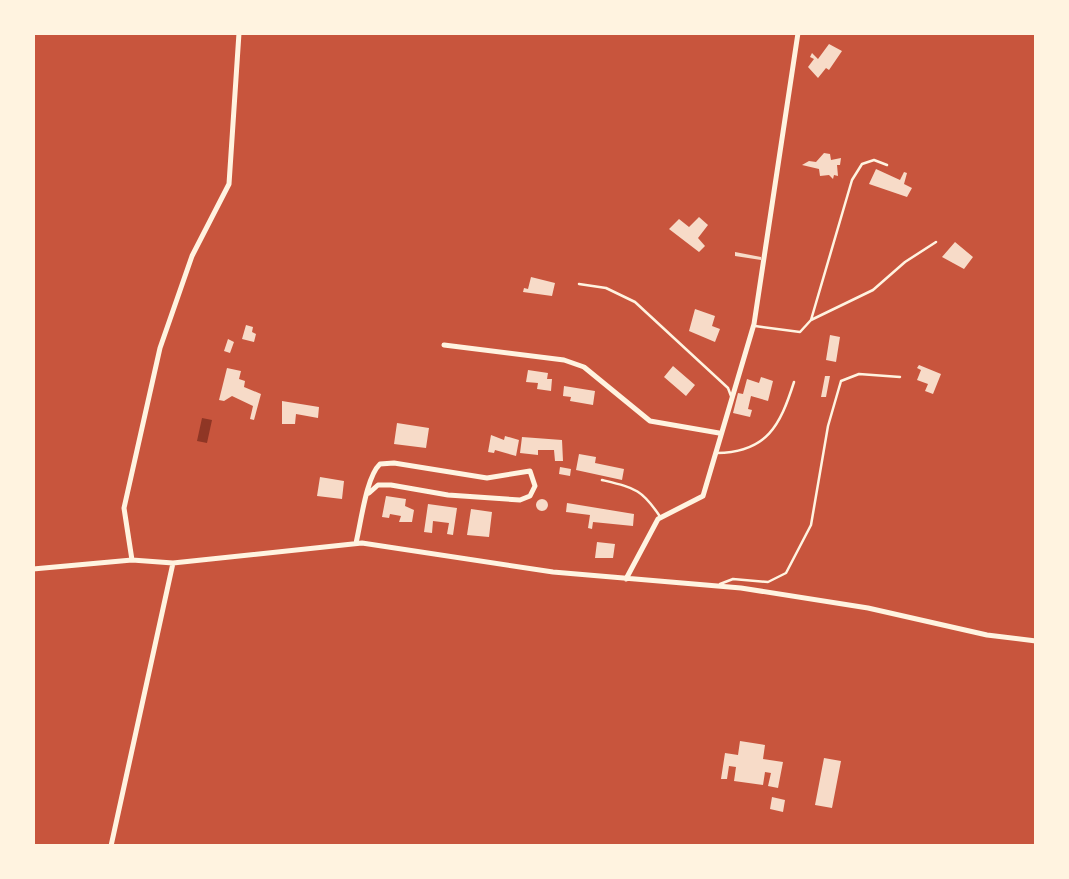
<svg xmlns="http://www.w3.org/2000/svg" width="1069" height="879" font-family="'PT Serif',serif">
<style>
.water{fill:#8f3625}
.building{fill:#f7dbc8}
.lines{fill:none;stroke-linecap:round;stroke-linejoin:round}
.service{stroke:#fff3e0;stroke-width:2.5}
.minor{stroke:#fff3e0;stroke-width:5}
</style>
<rect width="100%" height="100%" fill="#c8553d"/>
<path class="water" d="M202,418L212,420L207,443L197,441Z"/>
<path class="building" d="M829,44L842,51L829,70L826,68L818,78L808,67L814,59L810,57L812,53L818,59Z
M824,153L830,154L831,160L841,158L840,165H837L838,176L834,175L833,179L829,175L820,176L819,169L802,165L809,161L816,162Z
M876,169L900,180L904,172L907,173L904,184L912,188L907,197L869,184Z
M699,217L708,225L698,238L705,246L699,252L669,229L679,219L689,227Z
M955,242L973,257L964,269L942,257Z
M735,252L761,257V260L735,256Z
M531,277L555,283L552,296L523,292L524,288L528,289Z
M695,309L715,316L712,326L720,329L715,342L689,331Z
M246,325L253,327L252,332L256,334L254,342L242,339Z
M830,335L840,337L836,362L826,360Z
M228,339L234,342L230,353L224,351Z
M919,365L941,374L933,394L925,391L928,384L917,380L921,370L917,368Z
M673,366L695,385L686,396L664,377Z
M227,368L241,371L239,379L245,381L244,387L261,394L254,420L250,419L253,406L232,396L224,401L219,400Z
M528,370L548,373L547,379H552L551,391L537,389L538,383L526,382Z
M825,376H830L826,397H821Z
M761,377L773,381L768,401L751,396L748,409L752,410L750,417L733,413L738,393L743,394L747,379L759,383Z
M564,386L595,391L593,405L570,401L571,397L563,396Z
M282,401L319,407L318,418L296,414L295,424H282Z
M397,423L429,428L426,448L394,444Z
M491,435L504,440L505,436L519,440L516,456L495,450L494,453L488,452Z
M522,437L562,440L563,461H555L554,450H538V455L520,453Z
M579,454L596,457L595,463L624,469L622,480L576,470Z
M560,467L571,469L570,476L559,474Z
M320,477L344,481L342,499L317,496Z
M386,496L406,499L405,506L414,510L412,522H399L401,516L390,514L389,518L382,517Z
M536 505a6 6 0 1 1 12 0a6 6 0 1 1-12 0Z
M567,503L634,514L633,526L593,522L592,529L588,528L590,515L566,512Z
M428,504L457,508L453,535L447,534L449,523L433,521L432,533L424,532Z
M471,509L492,512L489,537L467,535Z
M597,542L615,544L613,558H595Z
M740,741L765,745L763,759L783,762L778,788L768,786L771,773L765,772L763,785L734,781L736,767L729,766L727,779H721L725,753L738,755Z
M824,758L841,761L832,808L815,805Z
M772,797L785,800L783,812L770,809Z"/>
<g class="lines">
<path class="service" d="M579,284L606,288L635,302L728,388L731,396
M811,320L852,180L862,164L874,160L887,165
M755,326L800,332L811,320L873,290L905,262L936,242
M717,453C767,452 780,426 794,382
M602,480C635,488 642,489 661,518
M720,584L733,579L768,582L786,573L811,525L828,426L841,381L859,374L900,377"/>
<path class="minor" d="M444,345L564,360L584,367L650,421L719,433
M356,543C361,523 366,477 380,464L394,463L487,478L530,471L535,486L530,496L520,500L448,495L391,485H378L369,493
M132,560L124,508L160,348L192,256L229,184L239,33
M33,569L132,560L173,563L362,543L553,572L741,588L868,608L987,635L1036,641
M626,579L658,519L703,496L754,324L798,33
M111,846L173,563"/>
</g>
<rect width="1069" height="879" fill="none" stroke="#fff3e0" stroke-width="70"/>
</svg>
